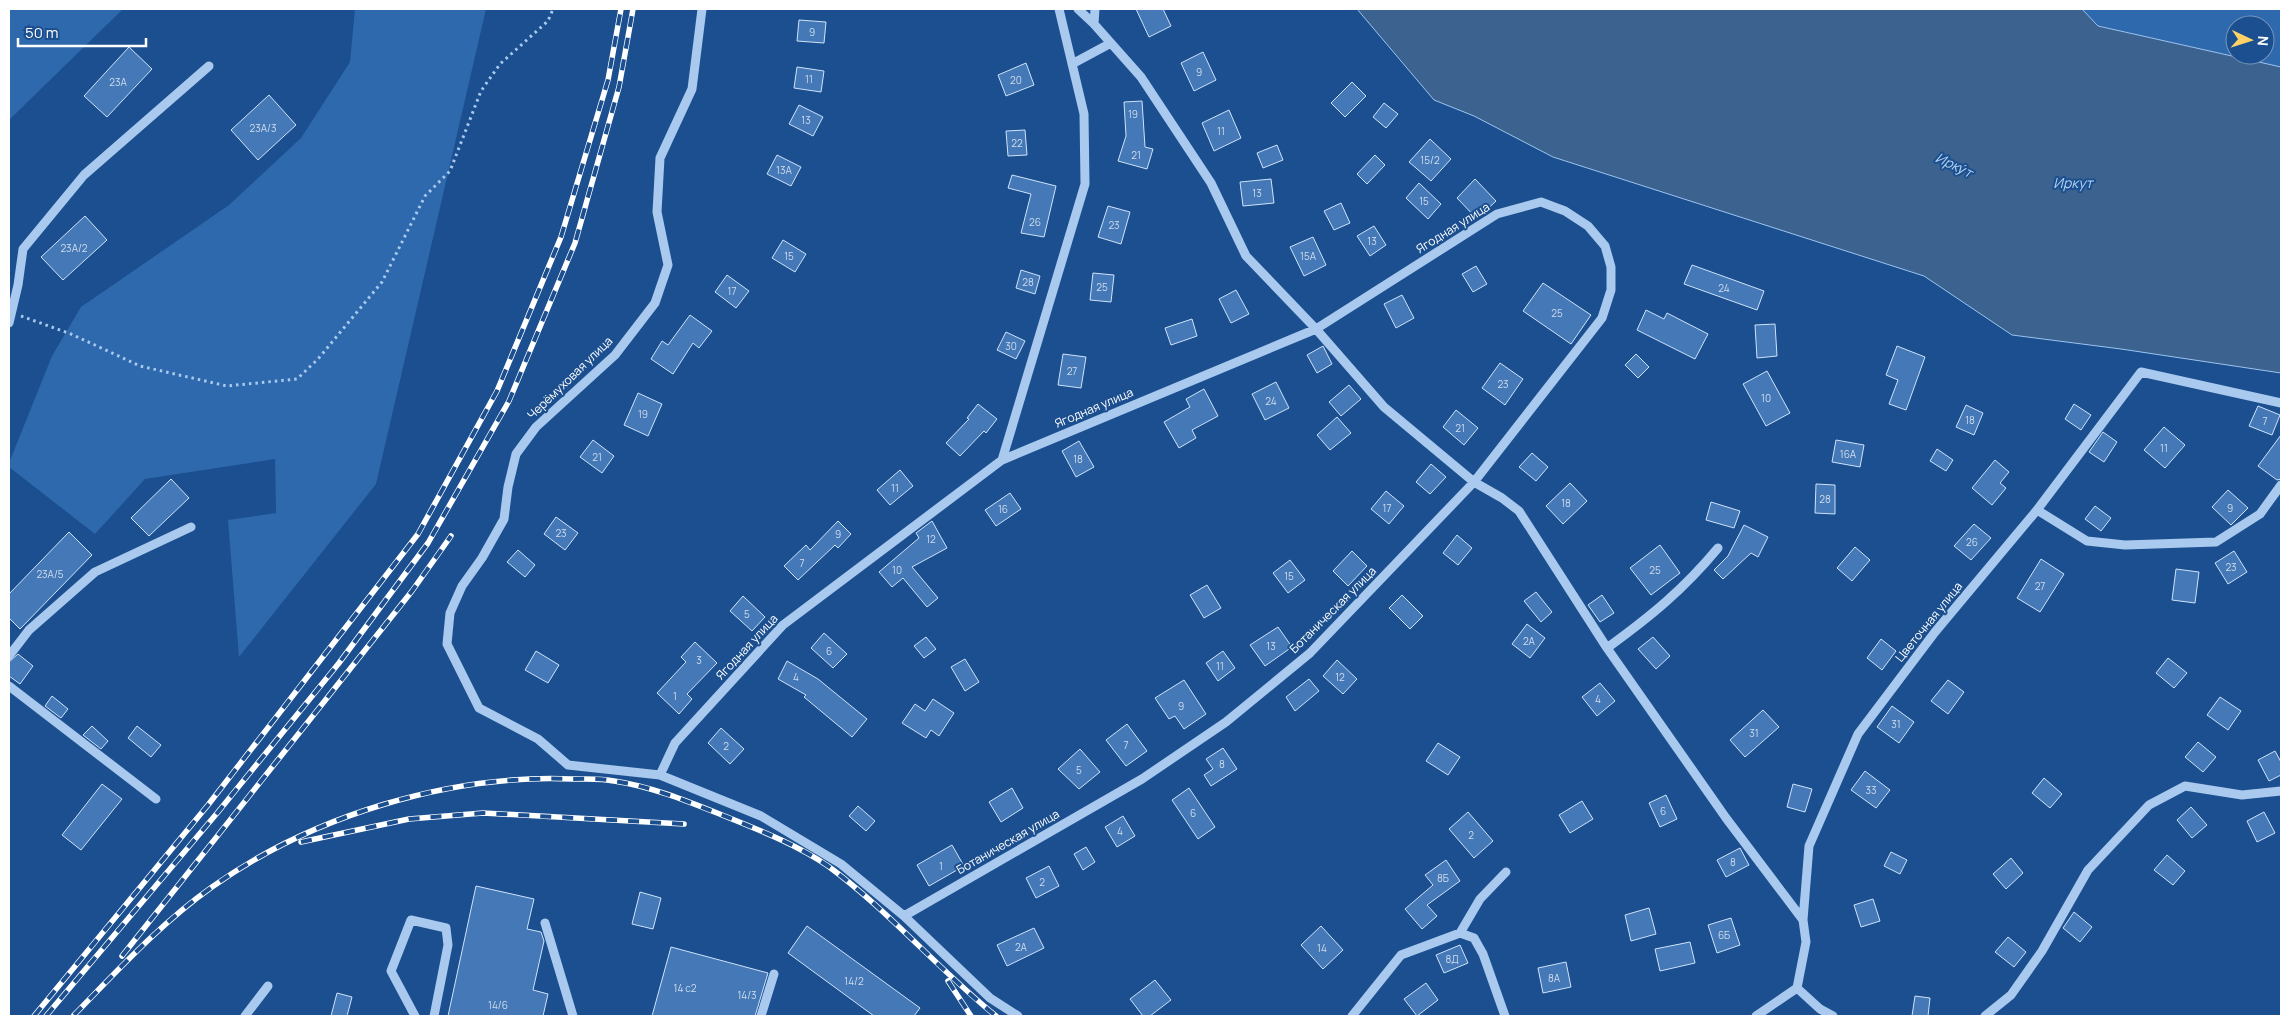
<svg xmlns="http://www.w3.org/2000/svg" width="2290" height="1025" font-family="Manrope,sans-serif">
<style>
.green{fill:#2e69ad;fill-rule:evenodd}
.water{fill:#3c6290;stroke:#9cc4f0}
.building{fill:#4478b7;stroke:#cfe3fa}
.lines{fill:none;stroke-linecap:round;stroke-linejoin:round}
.path{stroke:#a9c9ee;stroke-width:3;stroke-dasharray:2.5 4;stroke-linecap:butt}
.minor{stroke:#a9c9ee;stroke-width:9}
.rail-casing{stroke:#fff;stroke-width:5.5}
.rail{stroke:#1b4f8f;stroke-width:4;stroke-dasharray:11;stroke-linecap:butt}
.labels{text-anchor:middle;stroke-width:4;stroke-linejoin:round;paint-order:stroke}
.number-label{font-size:10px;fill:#d0dded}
.street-label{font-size:12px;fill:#fff;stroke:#1b4f8f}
.water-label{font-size:14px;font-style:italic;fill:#b5d3f5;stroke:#1b4f8f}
</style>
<rect width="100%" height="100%" fill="#1b4f8f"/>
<path class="green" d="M9,9H123L9,120Z
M355,9H486L376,484L239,657L228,520L276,513L275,459L145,479L95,534L9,467V463L52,356L81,307L229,205L301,138L350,62Z
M2082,9H2281V67L2098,26ZM2235,25H2265V55H2235Z"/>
<path class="water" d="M1357,9H2082L2098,26L2281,67V373L2121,349L2012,335L1924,276L1553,157L1474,116L1434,100Z"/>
<path class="building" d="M1136,9H1163L1171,26L1149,37Z
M799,20L826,22L824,43L797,41Z
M129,47L152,69L107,117L84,96Z
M1203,52L1216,80L1194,91L1181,63Z
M1026,63L1034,85L1006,96L998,75Z
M797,67L824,71L821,92L794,88Z
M1352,82L1366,96L1345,117L1331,103Z
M269,95L296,125L258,160L231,130Z
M1142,101L1145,147L1153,149L1147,169L1118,161L1126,136L1124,102Z
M1384,103L1398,114L1386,128L1373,117Z
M799,105L823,117L813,136L789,124Z
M1229,110L1241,138L1214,151L1202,123Z
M1025,130L1027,155L1008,156L1006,131Z
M1430,139L1451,159L1431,181L1409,162Z
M1277,145L1283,160L1263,168L1257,153Z
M777,155L801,167L791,186L767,174Z
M1375,155L1385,165L1367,184L1357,174Z
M1012,175L1056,186L1044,237L1021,233L1031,194L1008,188Z
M1271,179L1274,203L1243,206L1240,182Z
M1475,179L1496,201L1477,219L1457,198Z
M1419,183L1441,204L1428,219L1406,198Z
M1341,203L1350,223L1334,230L1324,211Z
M1108,206L1130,212L1121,244L1098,237Z
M85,216L107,240L63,280L41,257Z
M1374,226L1386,245L1370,256L1357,236Z
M1313,237L1326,265L1304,276L1290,247Z
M783,240L806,254L795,272L772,258Z
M1692,265L1764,291L1757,310L1684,284Z
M1476,266L1487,284L1473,292L1462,274Z
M1021,270L1040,276L1035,294L1016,288Z
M1093,273L1114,275L1111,302L1090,300Z
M727,275L749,291L736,308L715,292Z
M1543,283L1591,315L1571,344L1523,311Z
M1236,290L1249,314L1231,323L1219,299Z
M1402,295L1414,318L1396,328L1384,304Z
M1646,310L1664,319L1667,313L1708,334L1695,359L1637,330Z
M690,315L712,331L699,348L693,343L673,374L651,359L662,341L668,345Z
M1192,319L1197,336L1171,345L1165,328Z
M1775,324L1777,356L1757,358L1755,325Z
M1006,332L1025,341L1016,359L997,350Z
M1323,346L1332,364L1317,373L1307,355Z
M1897,346L1925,357L1906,410L1889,404L1898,380L1886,375Z
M1063,354L1086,357L1081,388L1058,385Z
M1636,354L1649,367L1638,378L1625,365Z
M1500,363L1523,379L1505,405L1482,388Z
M1767,371L1790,413L1766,426L1743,384Z
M1276,382L1289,408L1265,420L1252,394Z
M1349,385L1361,399L1341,416L1329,402Z
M1204,389L1218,416L1192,430L1196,438L1179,448L1164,422L1190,407L1186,399Z
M638,393L662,404L648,436L624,425Z
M978,404L997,419L986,433L984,431L960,456L946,443L969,419L967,418Z
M2074,404L2091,415L2081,430L2065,419Z
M1966,405L1983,413L1974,435L1956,427Z
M2258,406L2280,415L2272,435L2249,426Z
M1456,410L1478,428L1464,445L1443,427Z
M1337,417L1351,433L1330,450L1317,435Z
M2164,427L2185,445L2165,468L2144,450Z
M2103,432L2117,442L2104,462L2089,452Z
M2281,435V479L2277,480L2258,466Z
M593,440L614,456L602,473L580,457Z
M1836,440L1864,445L1860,467L1832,462Z
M1079,441L1094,467L1076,477L1062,451Z
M1937,449L1953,460L1946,471L1930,461Z
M1532,453L1548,467L1536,481L1519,467Z
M1995,460L2009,472L2000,483L2006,488L1992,505L1972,488Z
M1431,464L1446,477L1430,494L1416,482Z
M900,470L913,486L890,505L877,490Z
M171,479L189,498L149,536L131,518Z
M1570,483L1587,501L1563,524L1546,506Z
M1816,484L1835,485V514L1815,513Z
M2228,490L2248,508L2231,525L2212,507Z
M1386,491L1404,506L1389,524L1371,509Z
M1010,493L1021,509L996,526L985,510Z
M1711,502L1740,511L1734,528L1706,520Z
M2095,506L2111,518L2101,531L2085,519Z
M556,517L578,533L565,550L544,534Z
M838,521L851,534L838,548L835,545L798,580L784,566L806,545L810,550Z
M932,521L947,548L912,567L938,598L927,607L903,578L892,587L879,572L919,538L916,533Z
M1974,524L1991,538L1971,560L1954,546Z
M1744,525L1768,537L1758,557L1751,553L1723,579L1714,570L1728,556Z
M69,532L92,555L20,629L9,618V594Z
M1457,535L1472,548L1458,565L1443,553Z
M1660,545L1680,573L1651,595L1630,568Z
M1855,547L1870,560L1852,581L1837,568Z
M518,550L535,565L525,577L507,562Z
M1352,551L1367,566L1348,586L1333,571Z
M2234,551L2247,572L2228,584L2215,563Z
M2041,559L2064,574L2040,612L2017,598Z
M1290,560L1305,580L1288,593L1273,573Z
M2176,569L2199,572L2195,603L2172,600Z
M1207,585L1221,608L1204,618L1190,595Z
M1536,592L1552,612L1541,622L1524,601Z
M1402,595L1423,616L1410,629L1389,608Z
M1602,595L1614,613L1600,622L1588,605Z
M743,596L765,617L752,631L730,611Z
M1527,624L1545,638L1530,658L1512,644Z
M1278,627L1292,647L1265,666L1250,645Z
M824,633L847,654L833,668L811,648Z
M926,637L936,649L924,658L914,646Z
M1653,637L1670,656L1656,669L1638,649Z
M1881,639L1896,651L1882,670L1867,658Z
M695,642L717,663L687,694L692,699L679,714L657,693L686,662L681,657Z
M536,651L559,665L548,683L525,670Z
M1223,651L1235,668L1218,681L1206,663Z
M18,654L33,666L20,684L9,676V662Z
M2168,658L2187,673L2174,688L2156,673Z
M965,659L979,682L965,691L951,667Z
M1337,660L1357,679L1343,694L1323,676Z
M787,661L818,679L867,719L852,737L804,697L806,695L778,679Z
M1309,679L1319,691L1295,711L1286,697Z
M1184,680L1206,714L1184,729L1175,716L1169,719L1155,698Z
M1948,680L1964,692L1948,714L1931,701Z
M1600,683L1615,701L1597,716L1582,697Z
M52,696L68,709L61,718L45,706Z
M2220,697L2241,711L2228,730L2207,715Z
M933,699L954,713L939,736L931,730L926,738L902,723L915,704L925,711Z
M1892,706L1914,722L1899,743L1877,727Z
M1763,710L1779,727L1745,757L1730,740Z
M1127,724L1147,751L1126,766L1106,740Z
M92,726L108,741L101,749L83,735Z
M137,726L161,745L151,757L128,738Z
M721,728L744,749L730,764L708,743Z
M2198,742L2216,757L2203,772L2185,757Z
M1438,743L1460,757L1448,775L1426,761Z
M1223,748L1237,769L1211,786L1204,775L1213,769L1206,759Z
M1080,749L1100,772L1079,789L1058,769Z
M2275,751L2281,762V775L2269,781L2258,760Z
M1865,771L1890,790L1876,808L1851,790Z
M2044,778L2062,794L2050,808L2032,793Z
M102,784L122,799L81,850L62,835Z
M1793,784L1812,789L1805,812L1787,807Z
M1012,788L1023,808L1001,822L989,802Z
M1189,788L1215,827L1198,839L1172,800Z
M1666,795L1677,819L1660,827L1649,803Z
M1582,801L1593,819L1570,833L1559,815Z
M858,806L875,821L866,831L849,816Z
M2191,807L2207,825L2192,838L2177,820Z
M1468,812L1493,841L1474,858L1449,829Z
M2264,812L2275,833L2257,842L2247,821Z
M1123,816L1135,836L1117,847L1105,827Z
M952,845L964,866L929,886L917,865Z
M1086,847L1095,862L1083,870L1074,854Z
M1740,848L1749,865L1726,877L1717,860Z
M1891,852L1907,860L1900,874L1884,866Z
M2167,855L2185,871L2173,885L2154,870Z
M2011,858L2023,873L2006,889L1993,874Z
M1446,860L1460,881L1427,905L1437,916L1422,929L1405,909L1433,885L1425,875Z
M1049,866L1059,886L1036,898L1026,878Z
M476,886L534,899L527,929L541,932L544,941L533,990L548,994L543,1016H448Z
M640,892L661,898L653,929L632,924Z
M1873,899L1880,921L1861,927L1854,905Z
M1649,908L1656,934L1631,941L1625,915Z
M2074,912L2092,927L2080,942L2063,928Z
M1731,918L1740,945L1717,953L1708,925Z
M807,926L920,1008L914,1016H874L788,953Z
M1321,926L1343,950L1323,969L1301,945Z
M1034,928L1044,948L1007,966L997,945Z
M2008,937L2026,952L2014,967L1995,952Z
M1690,942L1695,963L1660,971L1655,949Z
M1460,945L1468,963L1444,973L1436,955Z
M671,947L768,973L755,1016H652Z
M1566,962L1571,987L1543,993L1538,968Z
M1155,980L1171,1000L1150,1016H1143L1130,999Z
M1426,983L1438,1000L1417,1016L1404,999Z
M337,993L352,997L347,1016H331Z
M1915,996L1930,998L1928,1016H1912Z"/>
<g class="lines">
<path class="path" d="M21,316L71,334L140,366L227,386L297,379L318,359L382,282L425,196L450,171L481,91L500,64L548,21L553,9"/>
<path class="minor" d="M702,9L692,89L660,158L657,212L668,265L655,303L615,355L536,427L516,454L508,487L504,519L482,558L462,586L450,613L447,644L479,708L538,739L568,765L660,775L761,816L841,864L904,916L990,998L1018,1016
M1078,9L1094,24L1141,77L1211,183L1246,256L1316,329L1384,407L1474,482L1502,498L1519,511L1607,648L1726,818L1803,920L1806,942L1797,988
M1094,24L1095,9
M1072,64L1111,43
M9,323L18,285L23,249L84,175L209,66
M1002,460L1085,184L1084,114L1059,9
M2037,510L2087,541L2125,545L2216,542L2260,514L2281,485
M1607,648C1651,616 1683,590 1718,548
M9,656L29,630L95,572L191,527
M9,686L156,799
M660,775L675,743L783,625L1002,460L1316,329L1497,214L1541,202L1565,211L1588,226L1605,246L1611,267V290L1602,318L1474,482L1310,653L1226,722L1142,779L904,916
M1803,920L1809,846L1858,734L1935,632L2037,510L2141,372L2281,403
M545,923L573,1016
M1460,933L1480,899L1506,872
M1797,988L1820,1009L1833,1016
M245,1016L268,986
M415,1016L391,971L411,920L446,928L448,945L434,1016
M761,1016L774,974
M1352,1016L1401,955L1460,933L1474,938L1483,954L1505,1016
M1756,1016L1797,988
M1985,1016L2011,995L2042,951L2088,870L2149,805L2185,786L2242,795L2281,791"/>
<defs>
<path id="rail" d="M301,842L409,819L483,813L684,824
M122,956L412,591L451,536
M948,981L971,1016
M74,1015C118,970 161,923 212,887C312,816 449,774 571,779C585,779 601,778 614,781C655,787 694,804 732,819C764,832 799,846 828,866C889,911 938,969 996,1016
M34,1016L208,805L418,534L497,391L561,237L608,80L621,9
M46,1016L218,812L339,663L428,543L509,401L575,243L619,87L633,9"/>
</defs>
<use href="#rail" class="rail-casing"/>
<use href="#rail" class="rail"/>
</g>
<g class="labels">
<g class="number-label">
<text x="812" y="36">9</text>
<text x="1199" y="76">9</text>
<text x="809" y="83">11</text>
<text x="1016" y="84">20</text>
<text x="118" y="86">23А</text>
<text x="1133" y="118">19</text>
<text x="806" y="124">13</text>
<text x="263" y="132">23А/3</text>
<text x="1221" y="135">11</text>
<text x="1017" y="147">22</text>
<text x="1136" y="159">21</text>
<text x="1430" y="164">15/2</text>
<text x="784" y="174">13А</text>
<text x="1257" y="197">13</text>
<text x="1424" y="205">15</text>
<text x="1035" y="226">26</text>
<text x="1114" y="229">23</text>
<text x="1372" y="245">13</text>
<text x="74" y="252">23А/2</text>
<text x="789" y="260">15</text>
<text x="1308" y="260">15А</text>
<text x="1028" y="286">28</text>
<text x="1102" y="291">25</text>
<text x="1724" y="292">24</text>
<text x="732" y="295">17</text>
<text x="1557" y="317">25</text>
<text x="1011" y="350">30</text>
<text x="1072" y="375">27</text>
<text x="1503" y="388">23</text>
<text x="1766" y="402">10</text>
<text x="1271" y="405">24</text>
<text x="643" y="418">19</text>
<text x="1970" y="424">18</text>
<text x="2265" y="425">7</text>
<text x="1460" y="432">21</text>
<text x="2164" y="452">11</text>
<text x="1848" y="458">16А</text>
<text x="597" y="461">21</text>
<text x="1078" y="463">18</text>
<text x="895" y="492">11</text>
<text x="1825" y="503">28</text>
<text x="1566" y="507">18</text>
<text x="1387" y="512">17</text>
<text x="2230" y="512">9</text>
<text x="1003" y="513">16</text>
<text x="561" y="537">23</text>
<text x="838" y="538">9</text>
<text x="931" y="543">12</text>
<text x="1972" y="546">26</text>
<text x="802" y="567">7</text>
<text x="2231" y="571">23</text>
<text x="897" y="574">10</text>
<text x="1655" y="574">25</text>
<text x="50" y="578">23А/5</text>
<text x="1289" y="580">15</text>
<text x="2040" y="590">27</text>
<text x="747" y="618">5</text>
<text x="1529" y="645">2А</text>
<text x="1271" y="650">13</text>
<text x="829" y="655">6</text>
<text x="699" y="664">3</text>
<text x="1220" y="670">11</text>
<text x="796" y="681">4</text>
<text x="1340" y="681">12</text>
<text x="675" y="700">1</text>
<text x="1598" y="703">4</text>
<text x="1181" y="710">9</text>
<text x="1896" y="728">31</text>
<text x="1754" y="737">31</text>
<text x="1126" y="749">7</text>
<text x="726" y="750">2</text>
<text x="1222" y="768">8</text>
<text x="1079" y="774">5</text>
<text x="1871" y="794">33</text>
<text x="1663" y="815">6</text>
<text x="1193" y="817">6</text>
<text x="1120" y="835">4</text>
<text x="1471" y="839">2</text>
<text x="1733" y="866">8</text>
<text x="941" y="870">1</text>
<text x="1443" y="882">8Б</text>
<text x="1042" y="886">2</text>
<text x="1724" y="939">6Б</text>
<text x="1021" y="951">2А</text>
<text x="1322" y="952">14</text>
<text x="1452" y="963">8Д</text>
<text x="1554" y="982">8А</text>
<text x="854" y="985">14/2</text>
<text x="685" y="992">14 с2</text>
<text x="747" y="999">14/3</text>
<text x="498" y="1009">14/6</text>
</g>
<g class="street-label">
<text transform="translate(1453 228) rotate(-32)" y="4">Ягодная улица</text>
<text transform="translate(570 378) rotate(-44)" y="4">Черёмуховая улица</text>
<text transform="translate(1094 408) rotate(-23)" y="4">Ягодная улица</text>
<text transform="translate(1333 610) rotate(-45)" y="4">Ботаническая улица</text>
<text transform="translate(1929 622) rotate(-51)" y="4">Цветочная улица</text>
<text transform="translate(747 647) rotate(-47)" y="4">Ягодная улица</text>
<text transform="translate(1008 842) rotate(-30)" y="4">Ботаническая улица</text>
</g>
<g class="water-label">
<text transform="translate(1954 165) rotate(26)" y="5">Ирку́т</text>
<text x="2073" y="188">Иркут</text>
</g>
</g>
<rect width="2290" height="1025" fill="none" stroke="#ffffff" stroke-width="20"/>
<g transform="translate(2250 40) rotate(94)"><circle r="24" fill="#1b4f8f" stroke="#7695bc"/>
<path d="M0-4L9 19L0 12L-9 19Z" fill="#ffd166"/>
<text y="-8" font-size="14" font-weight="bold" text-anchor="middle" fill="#ffffff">N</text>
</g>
<path d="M18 38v8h128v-8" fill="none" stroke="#ffffff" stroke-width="2.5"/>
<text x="25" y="38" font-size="15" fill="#ffffff" stroke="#1b4f8f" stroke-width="4" paint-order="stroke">50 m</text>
</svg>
